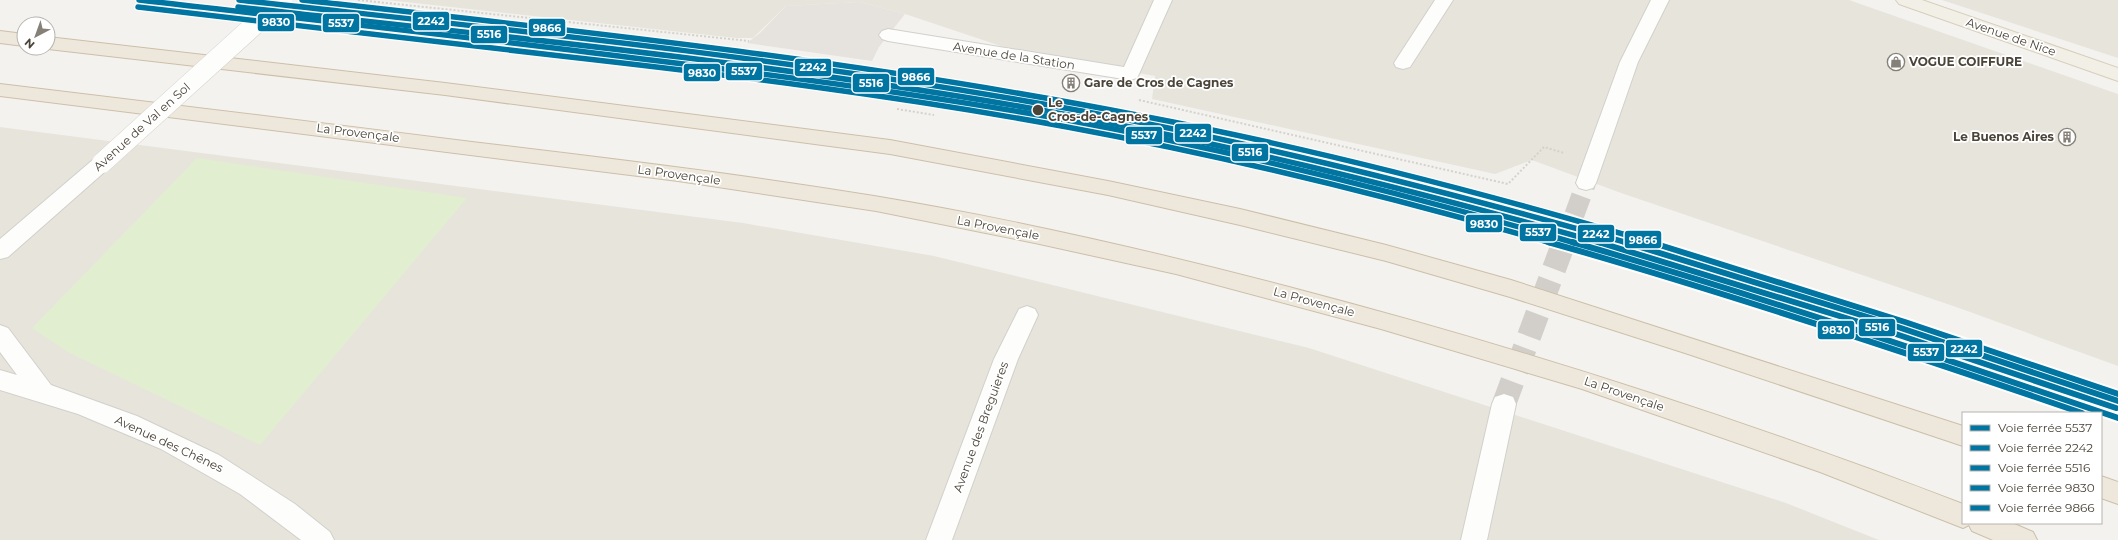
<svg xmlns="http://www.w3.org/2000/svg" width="2118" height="540" font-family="Montserrat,sans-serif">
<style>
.residential{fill:#e7e4dc}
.green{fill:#e1eecf}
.parking{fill:#e6e3df}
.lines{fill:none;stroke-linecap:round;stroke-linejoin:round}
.minor-tunnel-far1{stroke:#d2cfca;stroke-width:20;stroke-dasharray:20 10;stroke-linecap:butt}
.minor-tunnel{stroke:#d2cfca;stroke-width:24;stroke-dasharray:24 12;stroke-linecap:butt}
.minor-casing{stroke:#d2d0cb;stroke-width:2}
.primary-casing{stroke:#d6cebb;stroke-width:2}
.motorway-casing{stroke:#ccbfa9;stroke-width:2}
.path{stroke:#d3d2cc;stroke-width:2;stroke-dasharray:2 2;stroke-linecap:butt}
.minor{fill:#fdfdfc;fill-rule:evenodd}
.primary{fill:#f2efe6;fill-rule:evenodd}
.motorway{fill:#ede8db;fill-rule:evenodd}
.minor-bridge-casing{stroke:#d2d0cb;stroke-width:21;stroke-linecap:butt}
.minor-bridge{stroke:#fdfdfc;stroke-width:20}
.rail-1-far1-casing{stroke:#fff;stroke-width:8}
.rail-1-casing{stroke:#fff;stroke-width:10}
.rail-2-far1-casing{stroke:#fff;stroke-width:8}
.rail-2-casing{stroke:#fff;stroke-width:10}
.rail-3-far1-casing{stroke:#fff;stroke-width:8}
.rail-3-casing{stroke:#fff;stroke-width:10}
.rail-4-far1-casing{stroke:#fff;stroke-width:8}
.rail-4-casing{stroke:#fff;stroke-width:10}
.rail-5-far1-casing{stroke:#fff;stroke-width:8}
.rail-5-casing{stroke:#fff;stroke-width:10}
.rail-1-far1{stroke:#0075a1;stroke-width:5.5}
.rail-1{stroke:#0075a1;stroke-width:6}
.rail-2-far1{stroke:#0075a1;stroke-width:5.5}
.rail-2{stroke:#0075a1;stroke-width:6}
.rail-3-far1{stroke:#0075a1;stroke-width:5.5}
.rail-3{stroke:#0075a1;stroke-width:6}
.rail-4-far1{stroke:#0075a1;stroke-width:5.5}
.rail-4{stroke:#0075a1;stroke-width:6}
.rail-5-far1{stroke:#0075a1;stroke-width:5.5}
.rail-5{stroke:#0075a1;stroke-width:6}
.stop-dot{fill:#4b4439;stroke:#fff;stroke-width:1.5}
.labels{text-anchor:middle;stroke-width:3.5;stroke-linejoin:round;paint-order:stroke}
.street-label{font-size:12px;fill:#4b4439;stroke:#fff}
.poi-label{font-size:12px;font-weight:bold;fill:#4b4439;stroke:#fff;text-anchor:start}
.stop-label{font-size:12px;font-weight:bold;fill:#4b4439;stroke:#fff;text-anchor:start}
.line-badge{stroke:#fff;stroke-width:1.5}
.badge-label{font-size:11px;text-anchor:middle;font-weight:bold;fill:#fff}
</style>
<rect width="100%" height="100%" fill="#f4f2ee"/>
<path class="residential" d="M387,0H1849L2118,94V366L1959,308L1621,193L1532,160L1495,174L1152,99L1155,76L1019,52L905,14L859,2L786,6L753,38H736Z
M1942,0H2118V58Z
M0,127L743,223L934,256L1309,348L1786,503L1879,540H0Z"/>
<path class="green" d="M197,158L467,198L260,445L68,352L32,328Z"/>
<path class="parking" d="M859,2L905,14L879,47L872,61L747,43L760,33L786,6Z"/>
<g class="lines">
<path class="minor-tunnel-far1" d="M1564,243L1586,183"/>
<path class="minor-tunnel" d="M1504,404L1564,242"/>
<defs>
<path id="minor" d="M1154,0H1172L1139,74L1137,78L1130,80L888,41L882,39L879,35L882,31L888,29L1124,67Z
M1435,0H1453L1410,67L1403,69L1396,67L1394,63Z
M1651,0H1669L1638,62L1596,183L1593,188L1586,190L1579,188L1576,183L1620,62Z
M102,156L109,158L112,163L109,168L8,257L0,259V239L95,158Z
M1027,306L1035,309L1038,315L1018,359L952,540H926L994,359L1019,309Z
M0,325L8,328L51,385L137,416L219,455L295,504L330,532L334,540H301L240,494L161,449L78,414L0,390V370L17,375L0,352Z
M1504,394L1513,397L1516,404L1487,540H1461L1492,404L1495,397Z"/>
<path id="primary" d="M1896,0H1922L2118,68V81L1899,4Z"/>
<path id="motorway" d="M0,31L24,34V46L0,43Z
M48,37L445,83L890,140L1108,181L1240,209L1386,245L1511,280L1963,426V446L1685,353L1510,297L1386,261L1240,225L1108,195L890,154L445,95L48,49L45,48H48Z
M0,84C157,103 315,122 472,142C606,158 740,174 874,196C1013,219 1152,251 1289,287C1518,347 1742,419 1963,504V523H2012L2033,532L2037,540H1993L1972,531L1969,525L1963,528L1820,472L1582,389L1381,329L1176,274L1035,243L876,211L678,181L0,96Z
M2101,476L2118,482V504L2101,498Z"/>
</defs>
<use href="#minor" class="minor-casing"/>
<use href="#primary" class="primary-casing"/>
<use href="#motorway" class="motorway-casing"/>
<path class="path" d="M358,0L749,41
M1139,100L1508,184L1544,147L1564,153
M897,109L934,115"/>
<use href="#minor" class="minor"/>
<use href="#primary" class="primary"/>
<use href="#motorway" class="motorway"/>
<defs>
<path id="minor-bridge" d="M102,163L282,0"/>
</defs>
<use href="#minor-bridge" class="minor-bridge-casing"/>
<use href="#minor-bridge" class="minor-bridge"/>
<defs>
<path id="rail-1-far1" d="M139,0C304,19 469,37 634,58C777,75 920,94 1062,119C1235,151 1406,194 1575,243"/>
<path id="rail-1" d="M1572,242C1756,295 1937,356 2118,418"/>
<path id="rail-2-far1" d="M239,0C500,29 762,55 1020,100C1226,135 1427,186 1628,243"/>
<path id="rail-2" d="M1624,242L1874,319L2118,401"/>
<path id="rail-3-far1" d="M238,7C499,36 760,62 1018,106C1215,140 1409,189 1601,243"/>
<path id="rail-3" d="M1598,242L1872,326L2116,408"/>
<path id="rail-4-far1" d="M138,7C279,23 420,39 561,56C730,75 900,96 1067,127C1230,157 1392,197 1551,243"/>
<path id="rail-4" d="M1548,242C1728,293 1905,352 2082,413"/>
<path id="rail-5-far1" d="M302,0C581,31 861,61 1137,115C1312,148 1484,193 1654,243"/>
<path id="rail-5" d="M1650,242L1905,322L2118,394"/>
</defs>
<use href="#rail-1-far1" class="rail-1-far1-casing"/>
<use href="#rail-1" class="rail-1-casing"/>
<use href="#rail-2-far1" class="rail-2-far1-casing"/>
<use href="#rail-2" class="rail-2-casing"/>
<use href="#rail-3-far1" class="rail-3-far1-casing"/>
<use href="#rail-3" class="rail-3-casing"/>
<use href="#rail-4-far1" class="rail-4-far1-casing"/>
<use href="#rail-4" class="rail-4-casing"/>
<use href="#rail-5-far1" class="rail-5-far1-casing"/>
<use href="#rail-5" class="rail-5-casing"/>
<use href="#rail-1-far1" class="rail-1-far1"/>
<use href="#rail-1" class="rail-1"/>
<use href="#rail-2-far1" class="rail-2-far1"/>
<use href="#rail-2" class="rail-2"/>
<use href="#rail-3-far1" class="rail-3-far1"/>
<use href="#rail-3" class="rail-3"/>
<use href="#rail-4-far1" class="rail-4-far1"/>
<use href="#rail-4" class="rail-4"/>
<use href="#rail-5-far1" class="rail-5-far1"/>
<use href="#rail-5" class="rail-5"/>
</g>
<defs>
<symbol id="shop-ring" viewBox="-11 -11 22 22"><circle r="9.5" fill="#fff" stroke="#868178" stroke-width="1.5"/><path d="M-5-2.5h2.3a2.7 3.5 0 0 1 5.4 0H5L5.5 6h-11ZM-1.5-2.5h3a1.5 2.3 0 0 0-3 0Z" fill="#868178"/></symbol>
<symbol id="building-ring" viewBox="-11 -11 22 22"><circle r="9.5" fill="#fff" stroke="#868178" stroke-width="1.5"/><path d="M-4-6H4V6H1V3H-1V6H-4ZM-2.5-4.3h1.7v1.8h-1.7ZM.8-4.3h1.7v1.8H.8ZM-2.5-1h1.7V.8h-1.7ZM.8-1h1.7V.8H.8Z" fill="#868178"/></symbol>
</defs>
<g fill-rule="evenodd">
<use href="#shop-ring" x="1886" y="52" width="20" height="20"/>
<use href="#building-ring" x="1061" y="73" width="20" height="20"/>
<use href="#building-ring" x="2057" y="127" width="20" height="20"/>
</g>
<circle class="stop-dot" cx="1038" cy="110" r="6"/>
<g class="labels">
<g class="street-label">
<text transform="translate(2011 37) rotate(19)" y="4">Avenue de Nice</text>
<text transform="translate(1014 56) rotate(9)" y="4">Avenue de la Station</text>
<text transform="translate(142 127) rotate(-42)" y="4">Avenue de Val en Sol</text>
<text transform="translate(358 133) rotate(7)" y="4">La Provençale</text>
<text transform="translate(679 175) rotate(8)" y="4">La Provençale</text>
<text transform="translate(998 228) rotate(11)" y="4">La Provençale</text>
<text transform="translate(1314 302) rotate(15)" y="4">La Provençale</text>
<text transform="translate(1624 394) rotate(19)" y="4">La Provençale</text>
<text transform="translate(981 427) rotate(-70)" y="4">Avenue des Breguieres</text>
<text transform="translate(169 444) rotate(25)" y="4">Avenue des Chênes</text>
</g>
<g class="poi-label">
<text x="1909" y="66">VOGUE COIFFURE</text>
<text x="1084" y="87">Gare de Cros de Cagnes</text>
<text x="2054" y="141" text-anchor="end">Le Buenos Aires</text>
</g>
<g class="stop-label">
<text x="1048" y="107">Le<tspan x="1048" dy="14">Cros-de-Cagnes</tspan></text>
</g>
</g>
<g class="line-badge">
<rect x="412" y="11" width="38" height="20" rx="4" fill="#0075a1"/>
<rect x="257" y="13" width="38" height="19" rx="4" fill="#0075a1"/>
<rect x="322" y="13" width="38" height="20" rx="4" fill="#0075a1"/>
<rect x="528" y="18" width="38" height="19" rx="4" fill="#0075a1"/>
<rect x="470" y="25" width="38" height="19" rx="4" fill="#0075a1"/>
<rect x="794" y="58" width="38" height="19" rx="4" fill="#0075a1"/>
<rect x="725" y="62" width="38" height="19" rx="4" fill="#0075a1"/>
<rect x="683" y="63" width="38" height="19" rx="4" fill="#0075a1"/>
<rect x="897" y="67" width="38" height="19" rx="4" fill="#0075a1"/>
<rect x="852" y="73" width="38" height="20" rx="4" fill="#0075a1"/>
<rect x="1174" y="123" width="38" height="20" rx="4" fill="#0075a1"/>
<rect x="1125" y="126" width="38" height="19" rx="4" fill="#0075a1"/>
<rect x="1231" y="143" width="38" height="19" rx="4" fill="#0075a1"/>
<rect x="1465" y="214" width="38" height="19" rx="4" fill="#0075a1"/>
<rect x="1519" y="223" width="38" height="19" rx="4" fill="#0075a1"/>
<rect x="1577" y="224" width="38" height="19" rx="4" fill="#0075a1"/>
<rect x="1624" y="230" width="38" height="19" rx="4" fill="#0075a1"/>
<rect x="1858" y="318" width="38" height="19" rx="4" fill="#0075a1"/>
<rect x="1817" y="320" width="38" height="20" rx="4" fill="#0075a1"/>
<rect x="1945" y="339" width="38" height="19" rx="4" fill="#0075a1"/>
<rect x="1907" y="343" width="38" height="19" rx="4" fill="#0075a1"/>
</g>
<g class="badge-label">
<text x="431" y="25">2242</text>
<text x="276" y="26">9830</text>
<text x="341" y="27">5537</text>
<text x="547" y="32">9866</text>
<text x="489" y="38">5516</text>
<text x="813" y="71">2242</text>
<text x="744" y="75">5537</text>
<text x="702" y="77">9830</text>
<text x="916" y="81">9866</text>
<text x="871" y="87">5516</text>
<text x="1193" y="137">2242</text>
<text x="1144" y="139">5537</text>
<text x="1250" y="156">5516</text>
<text x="1484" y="228">9830</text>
<text x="1538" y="236">5537</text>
<text x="1596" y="238">2242</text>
<text x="1643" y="244">9866</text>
<text x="1877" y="331">5516</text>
<text x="1836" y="334">9830</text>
<text x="1964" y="353">2242</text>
<text x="1926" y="356">5537</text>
</g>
<rect x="1962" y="412" width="140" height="112" fill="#ffffff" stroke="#b7b4b0"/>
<rect x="1970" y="425" width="20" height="6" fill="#0075a1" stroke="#b7b4b0"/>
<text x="1998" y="432" font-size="12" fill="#4b4439">Voie ferrée 5537</text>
<rect x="1970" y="445" width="20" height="6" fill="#0075a1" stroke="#b7b4b0"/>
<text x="1998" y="452" font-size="12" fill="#4b4439">Voie ferrée 2242</text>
<rect x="1970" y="465" width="20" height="6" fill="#0075a1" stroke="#b7b4b0"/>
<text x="1998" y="472" font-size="12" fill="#4b4439">Voie ferrée 5516</text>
<rect x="1970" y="485" width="20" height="6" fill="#0075a1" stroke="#b7b4b0"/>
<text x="1998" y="492" font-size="12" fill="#4b4439">Voie ferrée 9830</text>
<rect x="1970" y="505" width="20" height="6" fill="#0075a1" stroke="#b7b4b0"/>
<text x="1998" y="512" font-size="12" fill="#4b4439">Voie ferrée 9866</text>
<g transform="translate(36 36) rotate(221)"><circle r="19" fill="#ffffff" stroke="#b7b4b0"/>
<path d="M0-3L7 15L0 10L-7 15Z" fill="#868178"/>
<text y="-6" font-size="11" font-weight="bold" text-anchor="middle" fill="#4b4439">N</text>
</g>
</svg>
